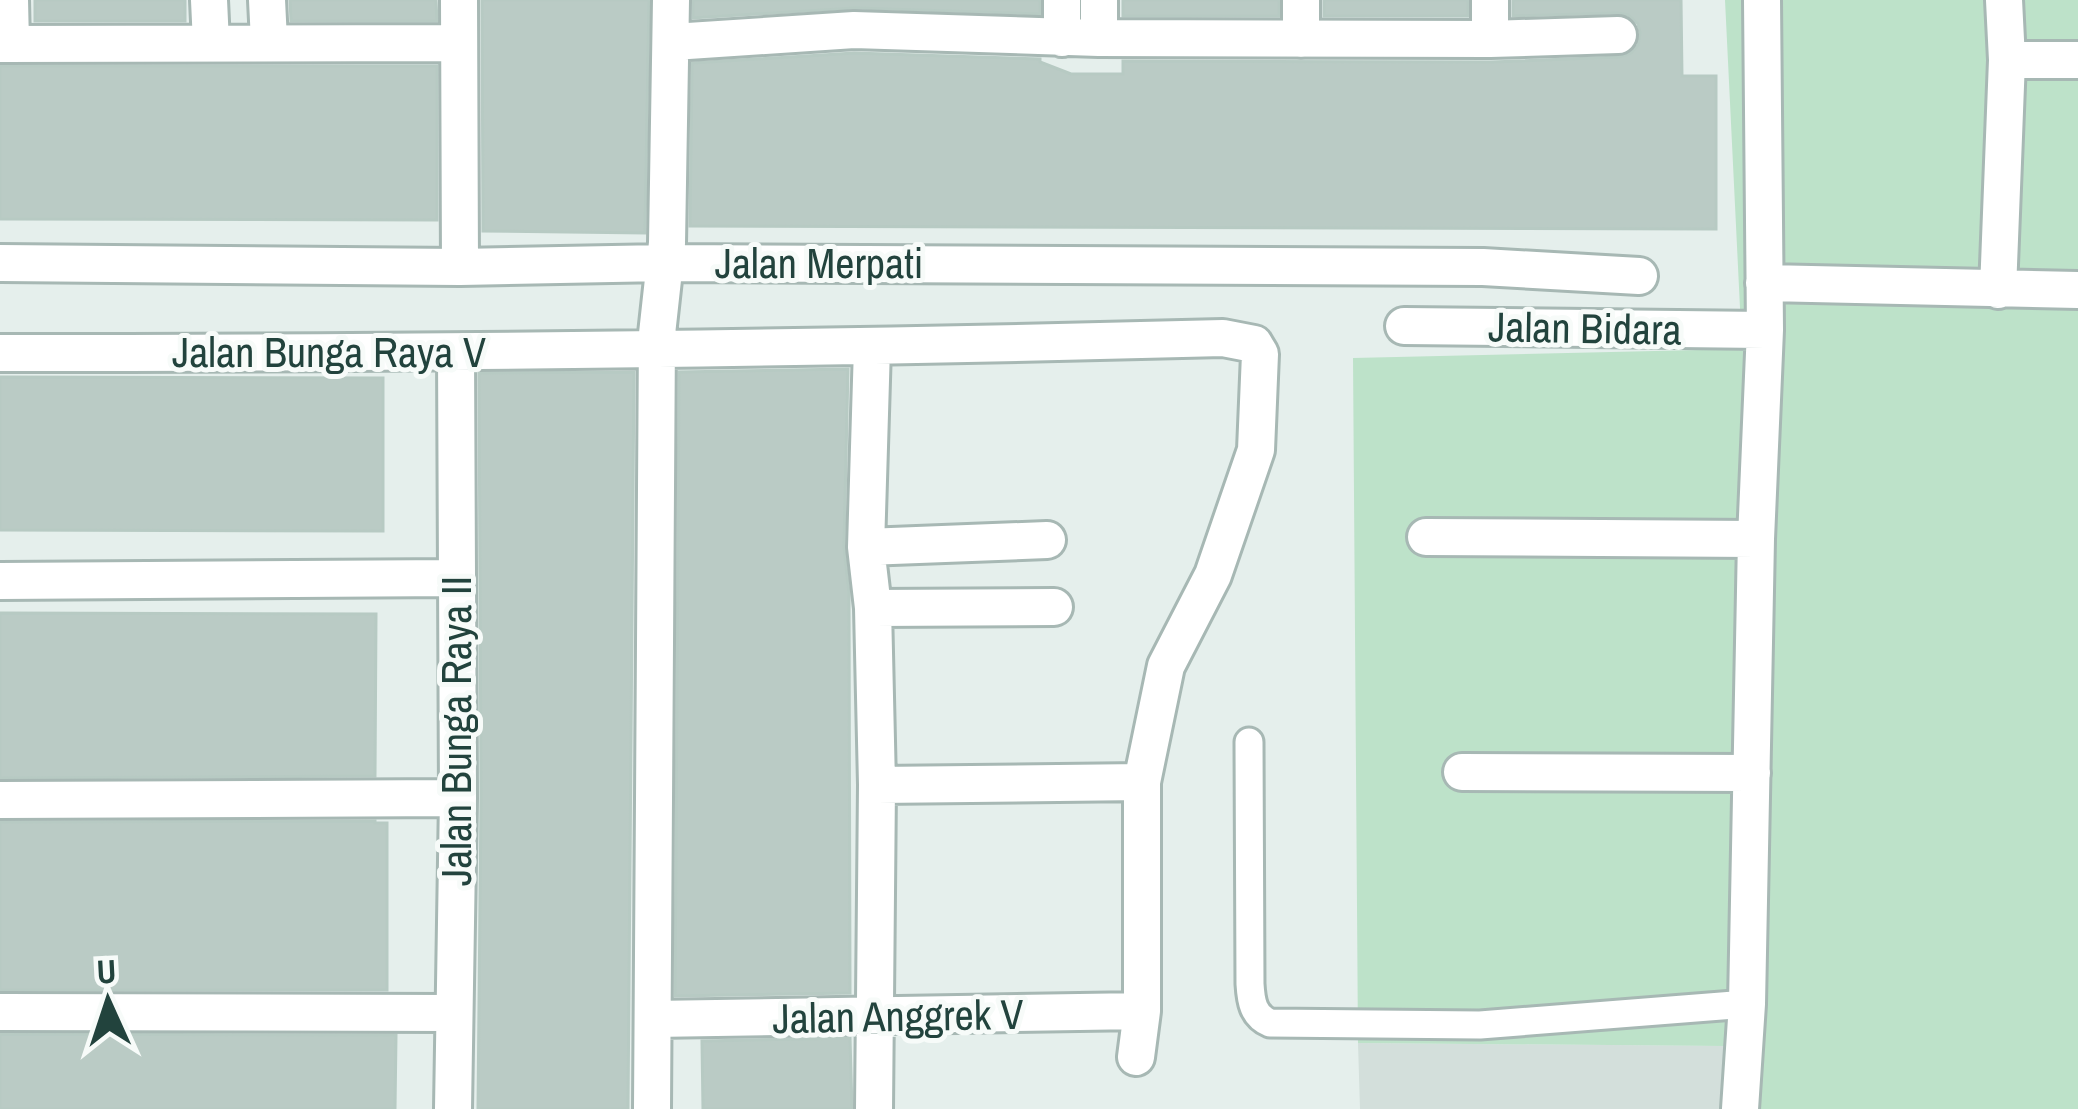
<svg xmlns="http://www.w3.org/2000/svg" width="2078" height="1109" font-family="'Archivo Narrow',sans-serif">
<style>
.built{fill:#d3dfdb}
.green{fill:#bde2c9}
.building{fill:#bacbc5;stroke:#b7cac3;stroke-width:3}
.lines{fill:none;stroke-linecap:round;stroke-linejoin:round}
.service-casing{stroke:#a7b8b4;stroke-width:33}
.minor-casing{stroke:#a7b8b4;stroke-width:42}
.service{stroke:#fff;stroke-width:27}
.minor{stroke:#fff;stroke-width:36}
.labels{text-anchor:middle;stroke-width:10;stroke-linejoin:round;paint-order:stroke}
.street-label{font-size:42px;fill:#22433d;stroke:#f7fbf9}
</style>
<rect width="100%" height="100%" fill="#e5efec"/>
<path class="built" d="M1358,1043L1724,1046L1727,1109H1360Z"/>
<path class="green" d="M1725,0H2078V1109H1727L1724,1046L1358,1043L1353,358L1742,349Z"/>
<path class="building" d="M35,0H185V21H35Z
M290,0H436L437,21H291Z
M482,0H649L645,233L483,231Z
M693,0H1040V14L855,8L693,18Z
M1123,0H1279V16H1123Z
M1324,0H1468V16H1324Z
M1513,0H1681L1682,76H1716V229L690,226L692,63L854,53L1040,59V62L1071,74H1123V61L1491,62L1619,57L1631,53L1638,45L1640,33L1638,24L1628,15L1617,13L1513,16Z
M0,66H437V220L0,219Z
M848,369L844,547L849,592L850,993L675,996L679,372Z
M634,372L628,1109H478L481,798L479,373Z
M0,377L383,378V531L0,530Z
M0,613L376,614L375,776L0,778Z
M375,821V823H387V990H0V822Z
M0,1034L396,1035L395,1109H0Z
M850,1038L852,1109H703L702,1041Z"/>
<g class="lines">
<defs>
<path id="service" d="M1249,742L1250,984C1251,1001 1253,1016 1270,1023L1480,1025L1747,1004"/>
<path id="minor" d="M10,0L11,44
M209,0L211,43
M267,0L269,41
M459,0L460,267
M1062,0V38
M1099,0V38
M1301,0V39
M1490,0V39
M673,42L854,30L1099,38L1490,39L1618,35
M0,44L459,43
M2007,60H2078
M0,263L460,267L664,263L1483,267L1639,276
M1764,283L2078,290
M1998,290L2007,60L2004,0
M1404,326L1765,330
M872,347L866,547L873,608L877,785L874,1109
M0,353C408,353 815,349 1223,338L1254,344L1260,354L1256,450L1213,575L1166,666L1142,782V1011L1136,1057
M1426,537L1756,539
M866,547L1047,540
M0,581L456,578
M873,608L1054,607
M1462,772L1752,773
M877,785L1142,782
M0,800L458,798
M0,1012L454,1013
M653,1019L1142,1011
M453,1109L458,798L456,352
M652,1109L657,334L667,243L671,0
M1740,1109L1747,1004L1756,539L1765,330L1762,0"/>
</defs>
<use href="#service" class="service-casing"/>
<use href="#minor" class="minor-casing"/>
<use href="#service" class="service"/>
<use href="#minor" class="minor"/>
</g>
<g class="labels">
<g class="street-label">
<text x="819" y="278">Jalan Merpati</text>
<text transform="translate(1585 328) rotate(1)" y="15">Jalan Bidara</text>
<text x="329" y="367">Jalan Bunga Raya V</text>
<text transform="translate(456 731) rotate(-90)" y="15">Jalan Bunga Raya II</text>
<text transform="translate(898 1016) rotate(-1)" y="15">Jalan Anggrek V</text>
</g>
</g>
<g transform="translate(108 1001) rotate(357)" stroke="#f7fbf9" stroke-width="9" paint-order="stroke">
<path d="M0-9L21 45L0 30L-21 45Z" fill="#22433d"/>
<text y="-18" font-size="33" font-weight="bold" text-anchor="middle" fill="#22433d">U</text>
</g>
</svg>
